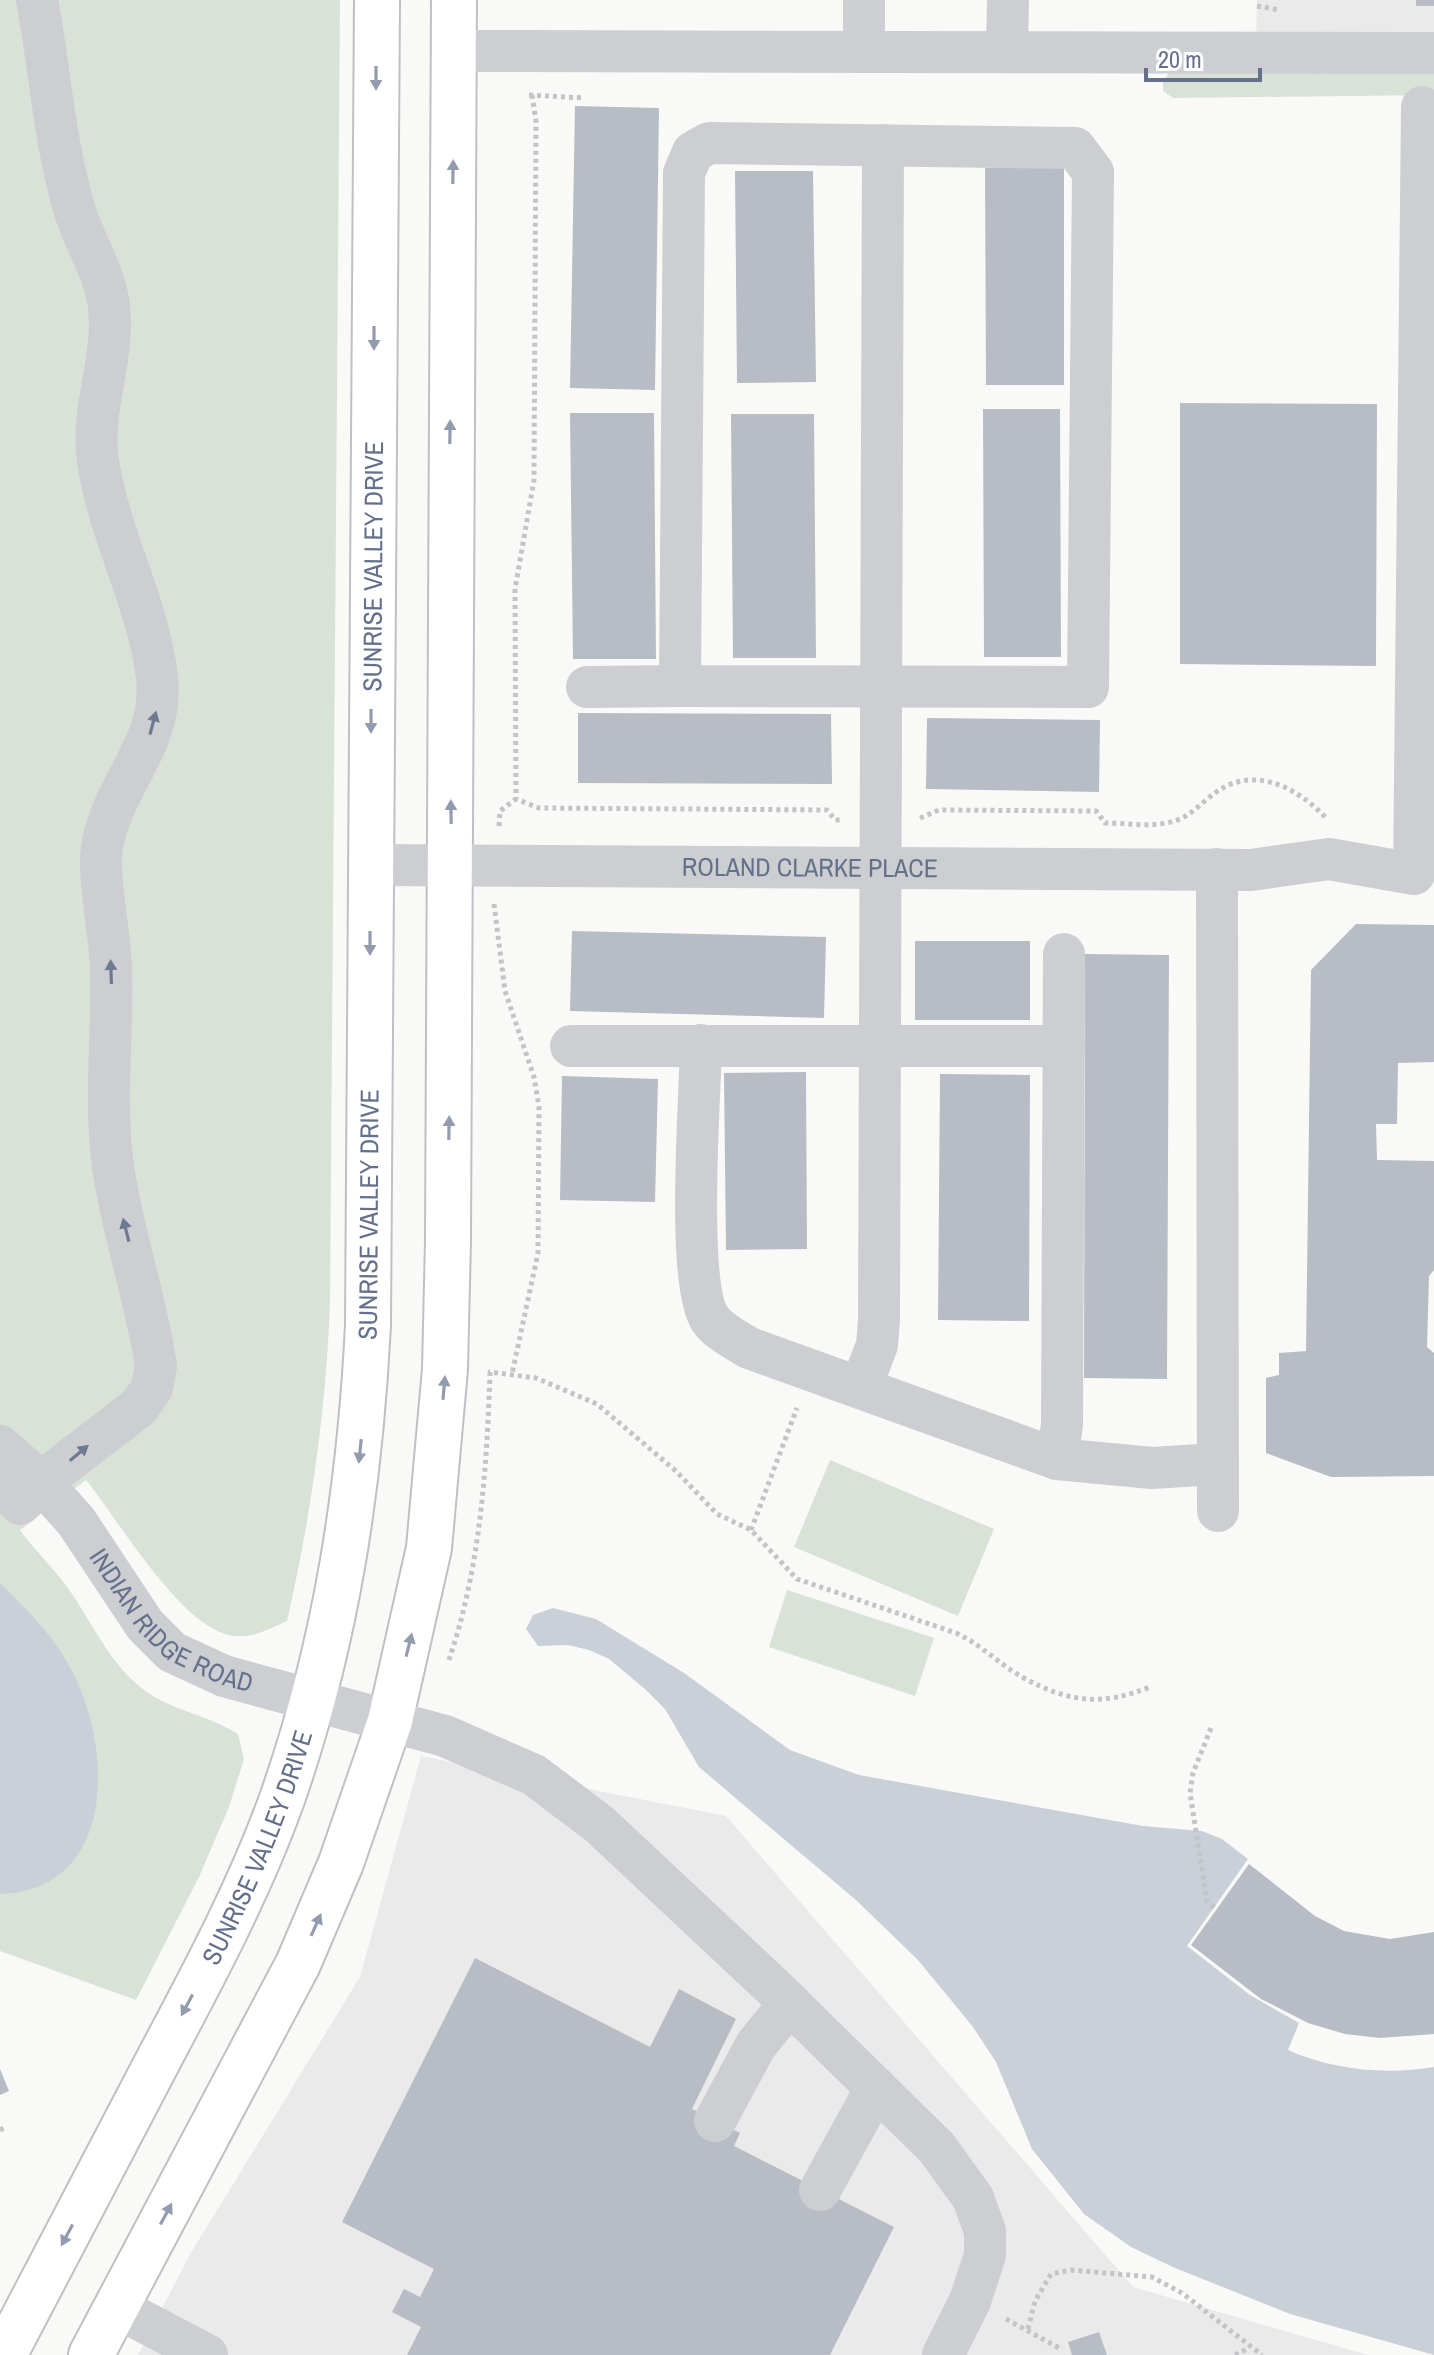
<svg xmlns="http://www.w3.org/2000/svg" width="1434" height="2355" font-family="'Archivo Narrow',sans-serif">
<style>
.built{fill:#eaeaea}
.green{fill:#d9e2d7}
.water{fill:#c9d0d7}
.building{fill:#b7bcc5}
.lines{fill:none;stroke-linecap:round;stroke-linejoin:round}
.major-casing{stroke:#bec0c5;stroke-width:48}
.path{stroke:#c2c4c7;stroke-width:5;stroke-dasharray:4 4;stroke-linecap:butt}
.minor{stroke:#ccced2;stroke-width:42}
.major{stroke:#fff;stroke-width:44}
.oneway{fill:#939cae}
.oneway2{fill:#6f7a92}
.labels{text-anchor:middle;stroke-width:8;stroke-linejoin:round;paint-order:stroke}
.street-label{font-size:26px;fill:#65718b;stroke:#fff}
</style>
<rect width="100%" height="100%" fill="#f9faf7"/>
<path class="built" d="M1257,0H1434V81L1255,80Z
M421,1756L726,1816L1133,2287L1368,2355H138L189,2256L360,1977Z"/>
<path class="green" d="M0,0H340L330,1303C326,1412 311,1515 287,1621C270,1629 253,1638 234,1636C182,1630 118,1519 86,1480L20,1530C34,1550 53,1567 67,1587C91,1620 107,1659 139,1686C167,1710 207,1714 238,1734L244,1759L229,1807L199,1877L136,2000L0,1951Z
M1434,69V95L1173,98L1163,91V81L1169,73Z
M830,1460L994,1529L958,1616L794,1547Z
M787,1590L934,1638L915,1696L769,1647Z"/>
<path class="water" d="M0,1583C27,1610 56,1638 73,1673C113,1751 116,1890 0,1894Z
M553,1608L596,1619L684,1673L790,1750L859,1775L1143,1826L1202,1831L1222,1839L1248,1859L1187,1946L1250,1995L1299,2023L1288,2050C1333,2070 1385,2075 1434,2067V2355L1290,2314L1175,2268L1131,2247L1084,2214L1032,2149L996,2062L973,2027L918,1960L857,1901L699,1767L665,1709L645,1689L609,1659L589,1650L568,1645L538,1646L526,1629L533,1615Z"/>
<path class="building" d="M1416,0H1434V6H1416Z
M575,106L659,108L655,390L570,388Z
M985,168H1064V385H986Z
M735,171H813L816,382L737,383Z
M1180,403L1377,404L1376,666L1180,664Z
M983,409H1060L1061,657H984Z
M570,413H654L656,659H573Z
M731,414H814L816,658H733Z
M578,713L831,714L832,784L578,783Z
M927,718L1100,720L1099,792L926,789Z
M1356,924L1434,925V1062L1398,1063L1397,1124H1376L1377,1160L1434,1161V1270L1429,1276L1427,1347L1434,1353V1476L1331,1477L1266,1453V1378L1279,1375V1353L1306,1351L1311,970Z
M572,931L826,937L824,1018L570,1011Z
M915,941H1030V1020H915Z
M1085,954L1169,955L1167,1379L1084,1378Z
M806,1072L807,1249L726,1250L724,1073Z
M940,1074L1030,1075L1029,1321L938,1320Z
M562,1076L658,1079L655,1202L560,1200Z
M1249,1864L1315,1916L1344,1931L1390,1939L1434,1932V2034L1380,2038L1345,2034L1308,2023L1261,1999L1191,1945Z
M475,1958L650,2047L679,1989L736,2019L692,2109L740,2133L734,2146L894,2227L830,2355H407L421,2327L392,2312L404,2289L420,2297L434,2269L342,2222Z
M0,2069L9,2091L0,2095Z
M1099,2332L1107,2355H1072L1068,2342Z"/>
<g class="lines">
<defs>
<g id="major">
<path id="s3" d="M4,2355C56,2255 109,2155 161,2055C205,1972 250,1888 282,1799C336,1645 360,1487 368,1325L377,0"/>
<path d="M91,2355L298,1964L341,1863L390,1721L429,1548L445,1369L448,1240L454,0"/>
</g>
</defs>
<use href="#major" class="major-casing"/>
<path class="path" d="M1257,6L1280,10
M529,95L584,98
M532,95L536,121L534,480L515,589L516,799L539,808L827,810L835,820H843
M920,818L939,810L1096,811L1105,823C1127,823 1153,828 1174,821C1190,817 1202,802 1215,793C1254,764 1298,788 1326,818
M499,826L500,811L516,799
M494,904L505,991L534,1077L539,1107L538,1253L512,1374
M751,1530L797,1408
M449,1660C480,1569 487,1468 490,1372L536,1378L597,1404L676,1471L717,1514L751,1530L797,1579L956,1633C982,1645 1000,1665 1024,1678C1070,1703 1102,1706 1150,1687
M1211,1728L1193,1773L1190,1793L1207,1902L1218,1910
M0,2130L4,2128
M1006,2319L1061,2349
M1028,2329L1035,2301L1051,2274L1072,2270L1152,2277L1182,2293L1262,2355
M1235,2355L1249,2348"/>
<g class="minor">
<path d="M864,0V52"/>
<path d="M454,51L1434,53"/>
<path d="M1007,52L1008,0"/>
<path d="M709,143L1075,148L1093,172L1088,687L680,686L684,173L693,152Z"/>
<path d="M587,687L680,686"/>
<path id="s1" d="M370,865L1251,870L1329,859L1414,874L1422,107"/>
<path d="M1217,869L1218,1511"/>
<path d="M701,1045C700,1098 686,1282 710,1319C719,1332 735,1339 749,1348L1057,1459L1152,1468L1216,1464"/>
<path d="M571,1046H1064"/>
<path d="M861,1387L877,1345L879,1319L883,145"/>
<path id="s2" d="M0,1446L41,1482L76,1521L145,1625L172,1652L224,1676L445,1736L534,1775L599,1824L774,1988L937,2148L973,2198L985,2231V2255L970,2301L943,2355"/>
<path d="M1057,1459L1062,1425L1064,954"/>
<path d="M0,1483L20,1504L41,1482L139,1407L152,1388L156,1366C146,1299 123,1234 113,1167C104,1102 113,1035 111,969C110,932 100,895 101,857C105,792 165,747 157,678C149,604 109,536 98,461C90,409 115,359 109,307C106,274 83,240 74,208C54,140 50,69 37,0"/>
<path d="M715,2121L756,2045L790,2003"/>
<path d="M820,2190L876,2088"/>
<path d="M116,2307L207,2355"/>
</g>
<use href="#major" class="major"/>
</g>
<defs><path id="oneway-solid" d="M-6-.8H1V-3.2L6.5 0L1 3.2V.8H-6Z" transform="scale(2)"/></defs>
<g class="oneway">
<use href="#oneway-solid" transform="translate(376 78) rotate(90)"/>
<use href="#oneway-solid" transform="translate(453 172) rotate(-89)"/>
<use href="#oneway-solid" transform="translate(374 338) rotate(90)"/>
<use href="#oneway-solid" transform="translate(450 432) rotate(-89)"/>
<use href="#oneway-solid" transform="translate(371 721) rotate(90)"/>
<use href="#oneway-solid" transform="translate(451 812) rotate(-91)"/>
<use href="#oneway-solid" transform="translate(370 943) rotate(90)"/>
<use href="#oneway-solid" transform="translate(449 1128) rotate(-89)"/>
<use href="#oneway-solid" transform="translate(444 1388) rotate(-85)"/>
<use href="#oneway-solid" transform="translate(360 1451) rotate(96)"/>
<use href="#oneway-solid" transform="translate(409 1645) rotate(-76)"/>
<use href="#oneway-solid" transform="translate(316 1925) rotate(-66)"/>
<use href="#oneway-solid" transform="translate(187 2005) rotate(118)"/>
<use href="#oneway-solid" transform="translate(166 2214) rotate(-62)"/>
<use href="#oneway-solid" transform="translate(67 2235) rotate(118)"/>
</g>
<g class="oneway2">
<use href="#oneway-solid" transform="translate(153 723) rotate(-75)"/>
<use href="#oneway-solid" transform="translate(111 972) rotate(-92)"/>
<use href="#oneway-solid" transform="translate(126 1230) rotate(-104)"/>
<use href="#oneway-solid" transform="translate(79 1453) rotate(-40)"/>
</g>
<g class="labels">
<g class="street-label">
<text dy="9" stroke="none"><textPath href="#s3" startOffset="1864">SUNRISE VALLEY DRIVE</textPath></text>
<text dy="9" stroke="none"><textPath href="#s1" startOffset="440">ROLAND CLARKE PLACE</textPath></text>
<text dy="9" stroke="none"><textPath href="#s3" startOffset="1216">SUNRISE VALLEY DRIVE</textPath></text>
<text dy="9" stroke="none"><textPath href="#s2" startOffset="250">INDIAN RIDGE ROAD</textPath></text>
<text dy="9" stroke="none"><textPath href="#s3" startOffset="568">SUNRISE VALLEY DRIVE</textPath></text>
</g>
</g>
<path d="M1146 68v12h114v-12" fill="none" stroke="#65718b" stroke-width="4"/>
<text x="1158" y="68" font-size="24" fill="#65718b" stroke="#ffffff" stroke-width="6" paint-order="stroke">20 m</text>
</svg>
